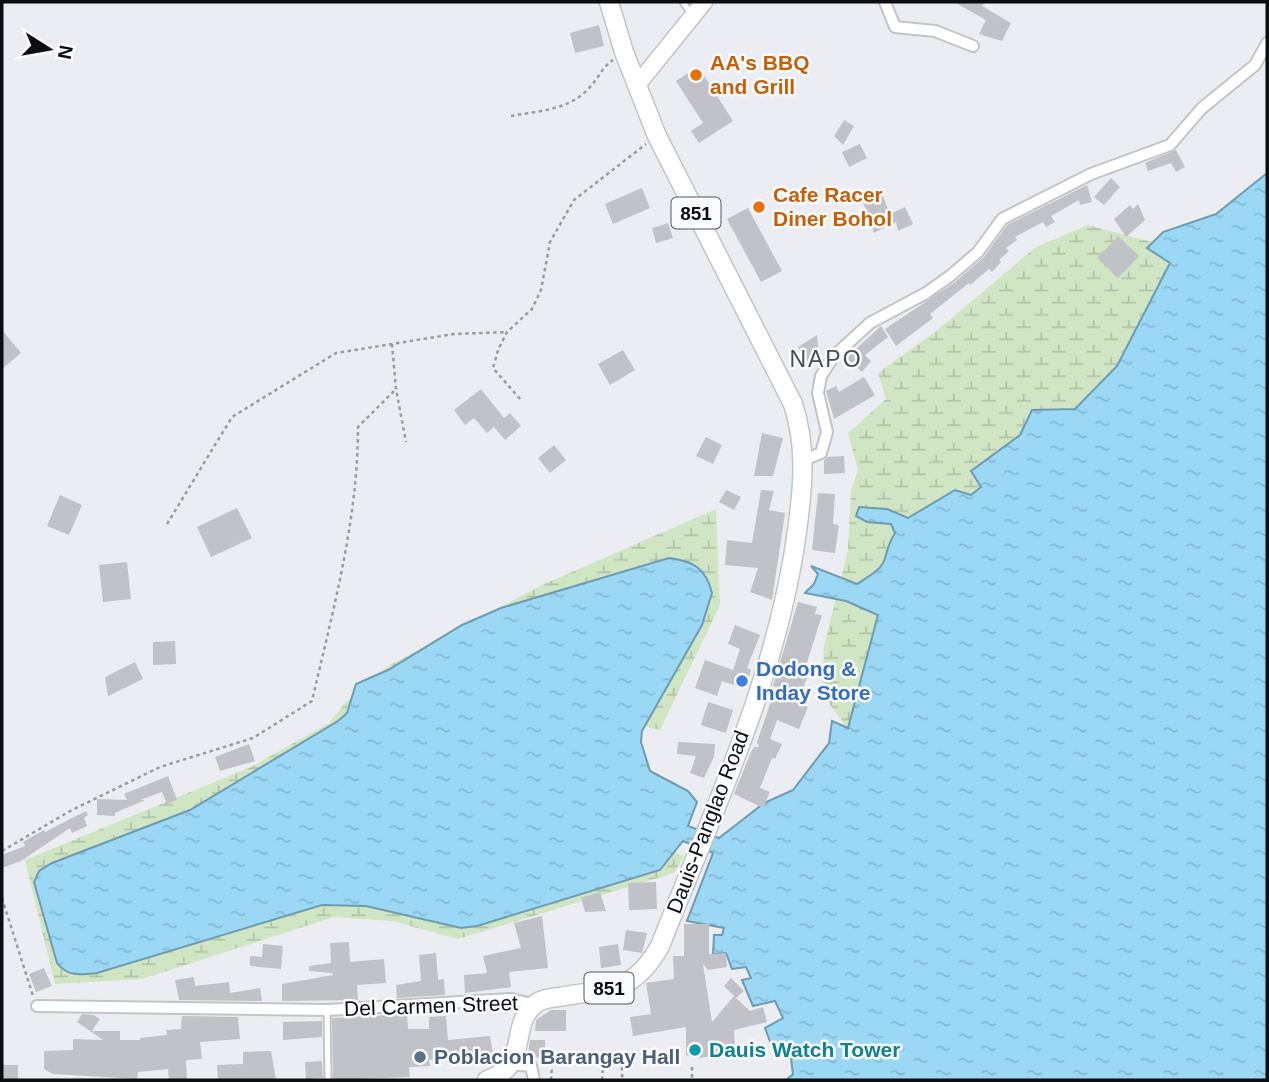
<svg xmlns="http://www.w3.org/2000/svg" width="1269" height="1082" font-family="Helvetica,sans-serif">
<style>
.wetland{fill:url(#wetland-marsh)}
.water{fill:url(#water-ripples);stroke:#6f9bb0;stroke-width:2}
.building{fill:#c1c2c7}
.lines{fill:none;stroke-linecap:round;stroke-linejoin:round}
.service-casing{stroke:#c3c4c9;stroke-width:9}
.minor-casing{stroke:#c3c4c9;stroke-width:14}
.secondary-casing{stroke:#c3c4c9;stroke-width:19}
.primary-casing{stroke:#c3c4c9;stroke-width:21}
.path{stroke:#9a9b9f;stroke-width:2.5;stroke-dasharray:3.5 3.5;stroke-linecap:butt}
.service{stroke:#fff;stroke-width:5}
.minor{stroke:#fff;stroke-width:10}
.secondary{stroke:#fff;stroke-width:16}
.primary{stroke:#fff;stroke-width:18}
.food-dot{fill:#e8710a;stroke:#fafbff;stroke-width:2.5}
.shop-dot{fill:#3f7fe0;stroke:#fafbff;stroke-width:2.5}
.culture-dot{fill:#0f9aa8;stroke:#fafbff;stroke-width:2.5}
.service-dot{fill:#5c6f8a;stroke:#fafbff;stroke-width:2.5}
.labels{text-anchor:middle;stroke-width:5;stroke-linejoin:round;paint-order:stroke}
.shield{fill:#fafbff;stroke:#535456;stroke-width:2}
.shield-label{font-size:19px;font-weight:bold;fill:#0c0d0e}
.food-label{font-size:21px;font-weight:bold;fill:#c56008;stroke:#fafbff;text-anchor:start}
.shop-label{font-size:21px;font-weight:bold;fill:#366cbe;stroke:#fafbff;text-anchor:start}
.street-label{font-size:21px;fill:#0c0d0e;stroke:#fafbff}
.culture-label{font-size:21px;font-weight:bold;fill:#0d838f;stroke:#fafbff;text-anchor:start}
.service-label{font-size:21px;font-weight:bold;fill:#4e5e75;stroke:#fafbff;text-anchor:start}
.neighbourhood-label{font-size:23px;letter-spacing:2px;fill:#4b4c50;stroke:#fafbff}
</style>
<defs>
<pattern id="wetland-marsh" width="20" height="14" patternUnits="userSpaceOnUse" patternTransform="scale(1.75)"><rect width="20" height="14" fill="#d0e5c4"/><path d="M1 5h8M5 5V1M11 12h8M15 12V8" fill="none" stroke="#b1c3a7"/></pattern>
<pattern id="water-ripples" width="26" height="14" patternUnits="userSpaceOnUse" patternTransform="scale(1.75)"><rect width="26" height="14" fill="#9ad8f6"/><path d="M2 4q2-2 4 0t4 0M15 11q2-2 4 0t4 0" fill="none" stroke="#84b8d2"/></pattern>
</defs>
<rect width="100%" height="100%" fill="#ecedf2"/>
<path class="wetland" d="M1088,225L1163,245L1178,274L1172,302L848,729L822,694L824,646L848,550L851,490L858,470L848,433L886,399L878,373L935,332L1036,247Z
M716,509L720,605L660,730L549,705L667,848L684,856L674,873L458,939L392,921L334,917L142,979L55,984L25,860L251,767L329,723L345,703L386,667L542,585Z"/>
<path class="water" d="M1267,173V1080H786L793,1074L789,1043L772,1047L765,1028L783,1018L775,1001L753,1006L742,980L751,978L746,967L732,969L726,953L713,954L714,935H722L724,928L687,921L713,853L683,841L660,870L477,926L461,928L366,906L322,905L97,973C80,975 68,977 57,963L34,882L39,871L52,863L190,810L338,721L347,713L356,684L388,670L462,625L501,608L669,558C693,561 706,568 712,593L702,625L642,731L641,742L650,771L688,791L697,802L688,826L719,838L764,803L793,790L829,743L832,721L848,728L878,615L846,601L805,593L814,584L818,574L811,566L857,584C866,578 880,571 884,561C888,549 888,544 895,533L891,524L867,522L856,516L859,507L887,509L908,518L955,490L971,495L981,487L971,471L1020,435L1032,410L1075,409L1117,366L1170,263L1147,248L1163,232L1216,214Z"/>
<path class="building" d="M954,2H985L982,6L1011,23L1002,41L979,34L986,20Z
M599,25L604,46L575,53L570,33Z
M698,66L733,121L699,143L691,131L703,123L676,81Z
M844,120L854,126L843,145L834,136Z
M860,144L867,158L849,167L842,152Z
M1176,150L1185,167L1176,172L1171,163L1148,171L1145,163Z
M1111,178L1120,187L1104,205L1094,197Z
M1087,185L1092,202L1080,205L1079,200L1051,216L1055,222L1046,227L1043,222L1015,237L1017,240L1006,248L1009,251L999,260L1001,262L992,272L989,269L970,285L969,283L930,314L933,318L896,346L885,329L955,282L984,257L1007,225Z
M642,188L650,208L613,224L605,204Z
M880,189L890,214L905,207L913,224L898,231L896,222L874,233L861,196Z
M1138,204L1145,220L1126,237L1114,219L1130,205L1133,209Z
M748,208L782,271L761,282L727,219Z
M668,223L673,238L656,243L652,228Z
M1118,236L1139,256L1118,278L1097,258Z
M881,326L888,337L865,355L871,361L862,372L846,358Z
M2,330L21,353L2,369Z
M817,335L819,360L811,367L798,347Z
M623,350L635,370L610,385L598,364Z
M864,377L875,395L834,419L826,391L836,386L839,392Z
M481,389L504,418L510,413L521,426L505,440L494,427L487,433L474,418L465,425L454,410Z
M762,433L783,438L773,476H754Z
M706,437L722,445L713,464L696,456Z
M554,445L566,460L550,473L538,458Z
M844,456L845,473L824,474V460L828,457Z
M726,490L741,497L734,510L719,502Z
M761,490L774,491L769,510L785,513L772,600L750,592L758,568L725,565L727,540L752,543Z
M818,493L835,494L833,524L839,525L835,553L812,550Z
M60,495L82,505L69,535L47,526Z
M237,508L252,538L211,557L197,527Z
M127,562L131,599L103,602L99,565Z
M798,602L817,607L815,614L822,615L804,672L809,674L796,703L808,707L799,729L777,720L770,739L782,744L775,759L772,758L760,788L770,792L763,808L734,794L751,752L754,747H759L757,742L776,687L773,686Z
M735,625L760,635L747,668L751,670L745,689L722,681L717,696L695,688L705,660L733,670L740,649L728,644Z
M175,641L176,664L153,665V642Z
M135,662L143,679L108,696L105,677Z
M708,702L733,710L726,733L701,725Z
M678,742L715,744L714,757L704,778L690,773L696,756L677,754Z
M249,744L255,761L220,771L215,757Z
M168,776L177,800L167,804L162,792L140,800H145L115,813V816L97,815V799L127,800L124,794Z
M86,811L88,815L84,818L87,826L72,833L70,828L21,861L2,868V855L25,846L23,842L44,830L45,832Z
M656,882L657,909L629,910L628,883Z
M600,892L606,911L585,912L581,898Z
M542,916L548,968L509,972L511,987L465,993L464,975L487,973L483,956L521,948L514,923Z
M684,924H709V954L726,953L727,967L708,970L703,964L712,1022L734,996L724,986L731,978L744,991L736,998L750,1011L763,1007L767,1022L734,1030L735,1054L696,1058L686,1055V1027L633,1036L630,1017L651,1014L646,983L674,979L673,956H684Z
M626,930L647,933L642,953L623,950Z
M349,942L350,962L384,959L386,983L357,985L358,1000L282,1001V984L333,975L332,973L309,971V966L331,963L330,943Z
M263,944L283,946L281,969L250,966V956L262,957Z
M618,944L621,965L601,968L599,947Z
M436,953L438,980L444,979L445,995L397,998L396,985L421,981L419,955Z
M44,968L52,986L36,992L29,974Z
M194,977L195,986L229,982L230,993L260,988L262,1001L179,1000L175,980Z
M551,1010H566V1031H535L536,1020Z
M82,1014L94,1015L100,1019L92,1031H120V1040H140V1038L167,1035L166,1030L181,1029L182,1016L238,1017L240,1039L200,1042L202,1059L186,1060L187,1080H169L168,1069L138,1072L137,1079L53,1074L44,1069V1051L73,1050V1039L103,1040L77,1022Z
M407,1014L408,1029H429V1017L446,1016L448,1040L490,1036L493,1054L429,1060L430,1066L409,1067L410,1077L333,1080L332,1018Z
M322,1021V1037L283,1040V1022Z
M530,1040H545V1057L527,1058Z
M271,1051L276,1080H218L217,1065L243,1064V1052Z
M322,1061L323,1078L306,1079L305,1062Z
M2,1065H18V1080H2Z"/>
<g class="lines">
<defs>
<path id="service" d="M683,2L691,14
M327,1010L328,1080"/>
<path id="minor" d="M885,2L895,27L935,31L973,46
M804,460L821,453L827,432L818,393L821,376L834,356L870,323L926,293L950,276L978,252L1002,219L1091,174L1170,145L1202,108L1255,65L1267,43
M37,1006L327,1010L512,999L534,1005
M510,1064L531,1066L534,1080"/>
<path id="secondary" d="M637,85L704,2"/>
<path id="primary" d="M487,1080C530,1067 509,1026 534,1005C540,999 551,998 559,997C609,988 633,994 660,946C713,811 778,676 797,531C803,487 807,447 793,404L657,136L624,52L609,2"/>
</defs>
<use href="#service" class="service-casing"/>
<use href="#minor" class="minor-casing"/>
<use href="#secondary" class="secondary-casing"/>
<use href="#primary" class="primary-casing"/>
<path class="path" d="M511,116C538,111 569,110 588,89C598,80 601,68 613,60
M392,344L396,389L406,442
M520,399L493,368L498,350L507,332L532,309L541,290L550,242L574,200L646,144
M167,524L232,417L336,353L454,334L507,332
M2,851L70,811L160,767L253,738L312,701C333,610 358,520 358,427L396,389
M2,898L33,996
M622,1067V1076L626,1078
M692,1067V1080
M551,1080L552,1066
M602,1080L603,1067"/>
<use href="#service" class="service"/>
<use href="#minor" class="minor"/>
<use href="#secondary" class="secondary"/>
<use href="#primary" class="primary"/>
</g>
<g class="food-dot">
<circle cx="696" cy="75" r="7"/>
<circle cx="759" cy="207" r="7"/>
</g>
<circle class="shop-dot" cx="742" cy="681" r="7"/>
<circle class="culture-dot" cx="695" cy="1050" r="7"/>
<circle class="service-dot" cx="420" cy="1057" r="7"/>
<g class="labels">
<g class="shield">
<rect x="671.5" y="197.5" width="49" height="31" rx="5"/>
<rect x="584.5" y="972.5" width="49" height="31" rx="5"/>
</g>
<g class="shield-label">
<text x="696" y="220">851</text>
<text x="609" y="995">851</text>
</g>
<g class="food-label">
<text x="710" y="70">AA's BBQ<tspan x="710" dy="24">and Grill</tspan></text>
<text x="773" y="202">Cafe Racer<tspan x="773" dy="24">Diner Bohol</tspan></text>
</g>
<g class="shop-label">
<text x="756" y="676">Dodong &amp;<tspan x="756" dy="24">Inday Store</tspan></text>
</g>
<g class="street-label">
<text transform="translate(708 822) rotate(-69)" y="7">Dauis-Panglao Road</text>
<text transform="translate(431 1006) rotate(-2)" y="7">Del Carmen Street</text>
</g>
<g class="culture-label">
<text x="709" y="1057">Dauis Watch Tower</text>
</g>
<g class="service-label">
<text x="434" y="1064">Poblacion Barangay Hall</text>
</g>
<g class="neighbourhood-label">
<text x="826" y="367">NAPO</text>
</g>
</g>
<rect width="1269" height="1082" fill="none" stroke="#0c0d0e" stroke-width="7"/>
<g transform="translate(49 49) rotate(101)" stroke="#fafbff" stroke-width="5" paint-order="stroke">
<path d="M0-5L12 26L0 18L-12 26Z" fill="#0c0d0e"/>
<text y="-10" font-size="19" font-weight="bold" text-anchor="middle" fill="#0c0d0e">N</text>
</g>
</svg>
